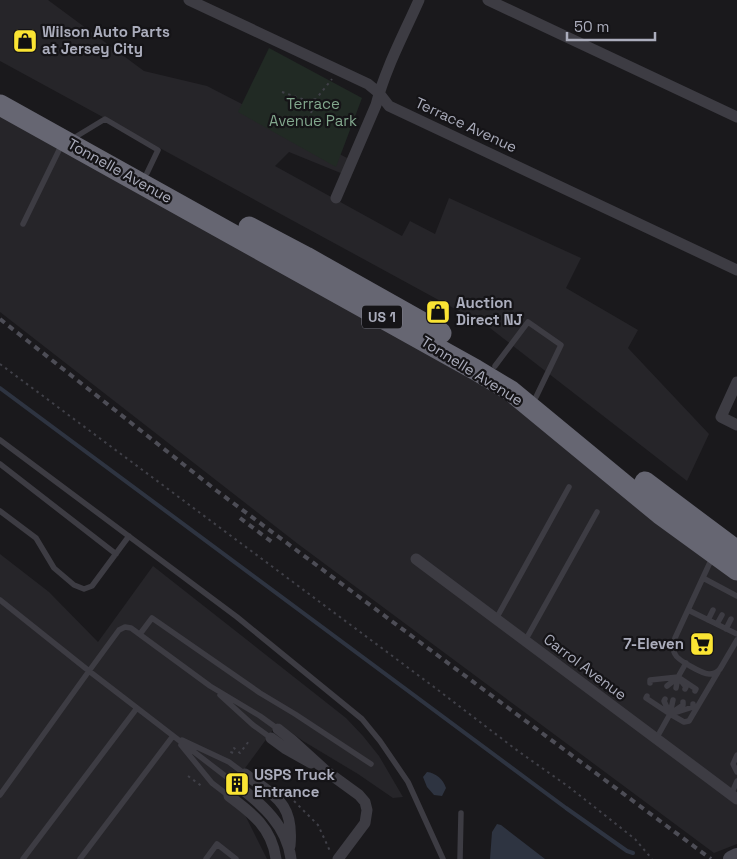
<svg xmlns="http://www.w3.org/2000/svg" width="737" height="859" font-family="'Space Grotesk',sans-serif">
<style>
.built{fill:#262529}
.green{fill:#212a24}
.water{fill:#2e3441}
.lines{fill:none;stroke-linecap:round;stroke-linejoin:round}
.stream{stroke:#2e3441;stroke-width:4}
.path{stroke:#404048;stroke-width:2;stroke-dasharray:2.5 4;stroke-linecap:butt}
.lane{stroke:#3d3c43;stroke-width:5.5}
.street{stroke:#3d3c43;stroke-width:11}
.secondary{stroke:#484851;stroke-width:16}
.highway{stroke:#666672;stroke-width:21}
.rail{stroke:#4d4d56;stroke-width:4;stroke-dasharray:6 5;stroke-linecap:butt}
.labels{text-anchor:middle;stroke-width:4.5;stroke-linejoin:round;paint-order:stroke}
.shield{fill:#151417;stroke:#7e7f8a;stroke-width:1}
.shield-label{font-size:14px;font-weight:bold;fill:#abadbc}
.poi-label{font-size:15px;font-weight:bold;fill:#abadbc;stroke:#151417;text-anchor:start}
.park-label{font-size:15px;fill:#82a78d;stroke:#151417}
.street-label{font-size:15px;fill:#abadbc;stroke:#151417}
</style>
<rect width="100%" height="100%" fill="#1a191c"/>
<path class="built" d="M0,0H48L144,71L207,86L351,160L348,176L289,152L275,166L402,236L410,221L435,234L449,198L581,258L566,288L638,330L628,348L709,434L687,481L490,328L0,61Z
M0,114L484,384L737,577V844L714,853L298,544L0,312Z
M0,554L49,592L98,642L153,566L346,718L363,736L379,756L403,797L393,798L358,774L303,741L278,723L224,797L245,815L267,859H0Z"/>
<path class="green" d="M269,48L362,98L336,167L238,112Z"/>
<path class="water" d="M427,772C436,773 443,779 446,788L442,796L434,795L427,787L423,777Z
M497,824L501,825L545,859H490L492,832Z"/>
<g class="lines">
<path class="stream" d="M0,388L566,808L627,851L633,853"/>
<path class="path" d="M282,92L308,101L316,99
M311,113L316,99L332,79
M0,364L434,687L518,751L569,787L635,839L652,859
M233,753L231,752L234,748L240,753L249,741
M188,776L203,787
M294,801L318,825L330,851"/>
<path class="lane" d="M77,136L105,119L158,150L147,173
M23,224L62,144
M495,366L528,322L561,345L536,397
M0,440L237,617L362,719L380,741L408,782L443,859
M0,464L116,554
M0,511L36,538L54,568L74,585L84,589L92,586L129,536
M712,558L675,638C673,644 672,649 675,654C677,660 703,674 709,674C714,674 717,673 720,669L737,640
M703,578L737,596
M0,600L89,671L119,630L125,627L131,628L210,686L260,716L278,729
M688,610L737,634
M496,619L569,487
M708,620L713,610
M717,624L722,615
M726,629L731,619
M140,634L152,618L260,693L295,714L371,764
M525,641L597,512
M678,677L686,663
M650,683V680L678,677L696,689L695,691
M667,686L677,678
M676,688L678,677L686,687L685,689
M220,695L253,725L271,738
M647,696L646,698L670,714L656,739
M665,699L664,701L670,714L673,700
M683,702V705L670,714L684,722L689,721L718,672
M674,713L693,707V704
M182,740L229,762L245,774
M181,745L212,783L229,796
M737,755L733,764L737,772
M0,795L89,671L237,785
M731,795L737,781
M23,859L137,708
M80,859L173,736
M206,859L217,844L236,859
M460,859L461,813"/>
<path class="street" d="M189,0L368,84L379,93L389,106L737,270
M488,0L737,117
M336,198L376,105C385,69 404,34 419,0
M737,382L721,417L737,425
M416,559L737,799
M278,729L292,740L326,771L359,795L365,802L367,810L365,823L338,859
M271,738L286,749L311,763
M245,774C276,797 294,803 290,846
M237,785C262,804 287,826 291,859
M229,796C252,813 272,828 276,859"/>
<path class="secondary" d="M731,859L737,856"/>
<path class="highway" d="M0,105L476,370L511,391L660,514L737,570
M249,227L306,257L441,333
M645,482L737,551"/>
<path class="rail" d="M0,319L217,491L711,859
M240,518L272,542"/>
</g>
<defs>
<symbol id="shop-square" viewBox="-11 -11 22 22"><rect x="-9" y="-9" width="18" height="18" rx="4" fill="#fae433" stroke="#151417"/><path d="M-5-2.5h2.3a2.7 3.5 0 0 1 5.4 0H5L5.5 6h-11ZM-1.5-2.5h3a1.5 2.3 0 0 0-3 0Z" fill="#111"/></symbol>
<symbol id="supermarket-square" viewBox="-11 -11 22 22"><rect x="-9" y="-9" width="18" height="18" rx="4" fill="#fae433" stroke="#151417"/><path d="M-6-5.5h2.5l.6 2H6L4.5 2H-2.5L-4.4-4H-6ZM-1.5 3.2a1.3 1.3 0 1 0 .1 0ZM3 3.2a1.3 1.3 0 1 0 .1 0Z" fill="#111"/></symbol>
<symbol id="building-square" viewBox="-11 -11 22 22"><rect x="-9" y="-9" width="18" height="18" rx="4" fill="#fae433" stroke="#151417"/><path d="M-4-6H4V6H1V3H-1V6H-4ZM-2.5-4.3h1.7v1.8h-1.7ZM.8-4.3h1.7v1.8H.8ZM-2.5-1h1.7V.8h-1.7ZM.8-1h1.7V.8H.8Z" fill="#111"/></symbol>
</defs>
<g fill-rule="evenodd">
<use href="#shop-square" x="11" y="27" width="28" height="28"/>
<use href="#shop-square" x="424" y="298" width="28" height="28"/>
<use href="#supermarket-square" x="688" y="630" width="28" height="28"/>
<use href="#building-square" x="223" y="770" width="28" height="28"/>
</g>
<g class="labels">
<rect class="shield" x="362" y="305.5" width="40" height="23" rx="4"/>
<g class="shield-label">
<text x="382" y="322">US 1</text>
</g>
<g class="poi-label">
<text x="42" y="37">Wilson Auto Parts<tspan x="42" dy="17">at Jersey City</tspan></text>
<text x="456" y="308">Auction<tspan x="456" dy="17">Direct NJ</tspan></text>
<text x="684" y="649" text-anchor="end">7-Eleven</text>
<text x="254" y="780">USPS Truck<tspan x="254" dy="17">Entrance</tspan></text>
</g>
<g class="park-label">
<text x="313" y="109">Terrace<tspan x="313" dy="17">Avenue Park</tspan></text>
</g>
<g class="street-label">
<text transform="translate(466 125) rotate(25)" y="5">Terrace Avenue</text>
<text transform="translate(120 171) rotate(29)" y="5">Tonnelle Avenue</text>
<text transform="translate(472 371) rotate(32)" y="5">Tonnelle Avenue</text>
<text transform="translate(585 667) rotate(37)" y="5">Carrol Avenue</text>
</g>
</g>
<path d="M567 32v8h88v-8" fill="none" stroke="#abadbc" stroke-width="2.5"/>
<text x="574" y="32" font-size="15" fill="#abadbc" stroke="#151417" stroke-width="4" paint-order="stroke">50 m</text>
</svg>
